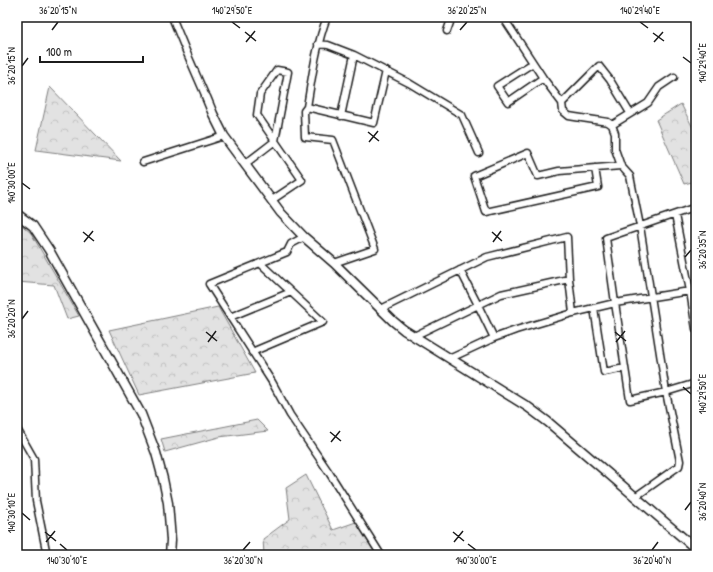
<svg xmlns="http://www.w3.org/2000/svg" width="713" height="572" font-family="'Patrick Hand',sans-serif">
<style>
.forest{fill:url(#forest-crowns);stroke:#7f7f7f}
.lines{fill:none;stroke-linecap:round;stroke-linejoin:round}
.street-casing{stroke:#1c1c1c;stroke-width:9}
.secondary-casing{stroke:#1c1c1c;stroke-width:11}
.street{stroke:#fff;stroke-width:6}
.secondary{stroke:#fff;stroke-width:8}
.ticks{fill:none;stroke:#1c1c1c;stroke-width:1.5}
.neatline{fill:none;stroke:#1c1c1c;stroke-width:1.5}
.ticks-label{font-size:10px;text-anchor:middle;fill:#1c1c1c}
</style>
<defs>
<pattern id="forest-crowns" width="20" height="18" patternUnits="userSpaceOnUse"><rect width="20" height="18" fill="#e2e2e2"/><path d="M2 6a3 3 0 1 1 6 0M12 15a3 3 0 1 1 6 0" fill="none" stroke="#c1c1c1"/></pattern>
</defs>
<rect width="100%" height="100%" fill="#fff"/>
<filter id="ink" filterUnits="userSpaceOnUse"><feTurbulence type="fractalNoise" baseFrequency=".025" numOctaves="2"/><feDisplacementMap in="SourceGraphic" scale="8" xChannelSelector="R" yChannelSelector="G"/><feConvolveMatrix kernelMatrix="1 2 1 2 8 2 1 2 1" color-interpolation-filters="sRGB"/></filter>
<g filter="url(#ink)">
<path class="forest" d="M50,87L121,161L36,150Z
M681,104L696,134V181L684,184L656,120Z
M17,221L31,233L79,316L67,319L54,285L17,282Z
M218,307L255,373L139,395L109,330Z
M257,420L268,431L219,437L165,452L161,439Z
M306,475L333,530L356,522L378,555H264L263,539L290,519L286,488Z"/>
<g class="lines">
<defs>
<path id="street" d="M172,17L186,51L206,97
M327,17C316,46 312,77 307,107L374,123L386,71
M503,17L543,78L562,103L563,111L569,116L575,117L608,122L612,125L615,133V149L621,166L630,176L640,226L666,392L680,461L679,466L635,497
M447,31L452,17
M318,44L328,45L354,55L409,83L462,115L479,153
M533,63L497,86L508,102L543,78
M277,70L288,72L275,141L257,115L260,94Z
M562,103L599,66L610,80L630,113
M307,107L304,111L305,137L333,140L375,249L334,263
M341,116L354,55
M612,125L648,103L659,87L674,77
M143,162L224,136
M245,164L275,141L302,180L272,200
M595,168L598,187L486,212L474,176L528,153L538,176L559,171L621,166
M696,207L606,238L615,303L630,400L666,392L696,383
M675,215L690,291L696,329
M304,237L291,244L287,252L209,284L272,382L290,415L330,474L381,555
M460,270L478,305L494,338
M594,308L604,372L625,368
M381,309L487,257L567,237L569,279L573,313
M230,317L291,292
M414,336L501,294L569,279
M252,352L323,322L260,263
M451,358L494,338L516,330L573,313L615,303L696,290
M17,429L34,459L36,501L47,555"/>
<path id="secondary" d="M206,97L213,114L224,136L281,213L304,237L334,263L393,321L404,330L528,407L548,422L589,457L696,549
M17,214L33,226L49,250L141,414L156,453L163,479L168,503L171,540L170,555"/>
</defs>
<use href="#street" class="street-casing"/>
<use href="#secondary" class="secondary-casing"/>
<use href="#street" class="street"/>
<use href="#secondary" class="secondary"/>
</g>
</g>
<path class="ticks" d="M232,22L240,28M640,22L648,28M52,30L58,22M460,30L467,22M245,32L256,41M653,33L664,41M246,42L255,31M654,42L663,32M683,57L691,63M22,66L28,58M368,132L379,141M369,142L378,131M22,183L30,189M83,232L94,241M492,232L502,241M84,242L93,231M493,242L501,231M685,257L691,250M22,319L28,311M206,332L217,341M615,332L626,341M208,342L216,331M616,342L625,331M683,387L691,394M330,432L341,441M331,442L340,431M685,510L691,502M22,513L30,520M45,532L56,541M453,532L464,541M46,542L55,531M454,542L463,531M60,544L67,550M468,544L476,550M243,550L250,542M652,550L658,542"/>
<rect width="713" height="572" fill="none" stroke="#fff" stroke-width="44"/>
<path d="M40 56v6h103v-6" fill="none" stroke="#1c1c1c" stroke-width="2"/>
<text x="46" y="56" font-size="12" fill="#1c1c1c" stroke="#ffffff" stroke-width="3" paint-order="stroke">100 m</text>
<rect x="22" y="22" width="669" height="528" class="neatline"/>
<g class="ticks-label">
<text x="58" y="14">36°20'15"N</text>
<text x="232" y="14">140°29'50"E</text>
<text x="467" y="14">36°20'25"N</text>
<text x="640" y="14">140°29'40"E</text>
<text transform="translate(702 63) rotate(-90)" y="4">140°29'40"E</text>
<text transform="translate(11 66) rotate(-90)" y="4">36°20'15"N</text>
<text transform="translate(11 183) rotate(-90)" y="4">140°30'00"E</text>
<text transform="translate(702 250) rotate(-90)" y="4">36°20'35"N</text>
<text transform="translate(11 319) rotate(-90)" y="4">36°20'20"N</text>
<text transform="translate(702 394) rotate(-90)" y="4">140°29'50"E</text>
<text transform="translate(702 502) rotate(-90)" y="4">36°20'40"N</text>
<text transform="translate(11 513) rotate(-90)" y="4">140°30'10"E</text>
<text x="67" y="564">140°30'10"E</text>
<text x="243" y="564">36°20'30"N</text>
<text x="476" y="564">140°30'00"E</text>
<text x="652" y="564">36°20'40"N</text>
</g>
</svg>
